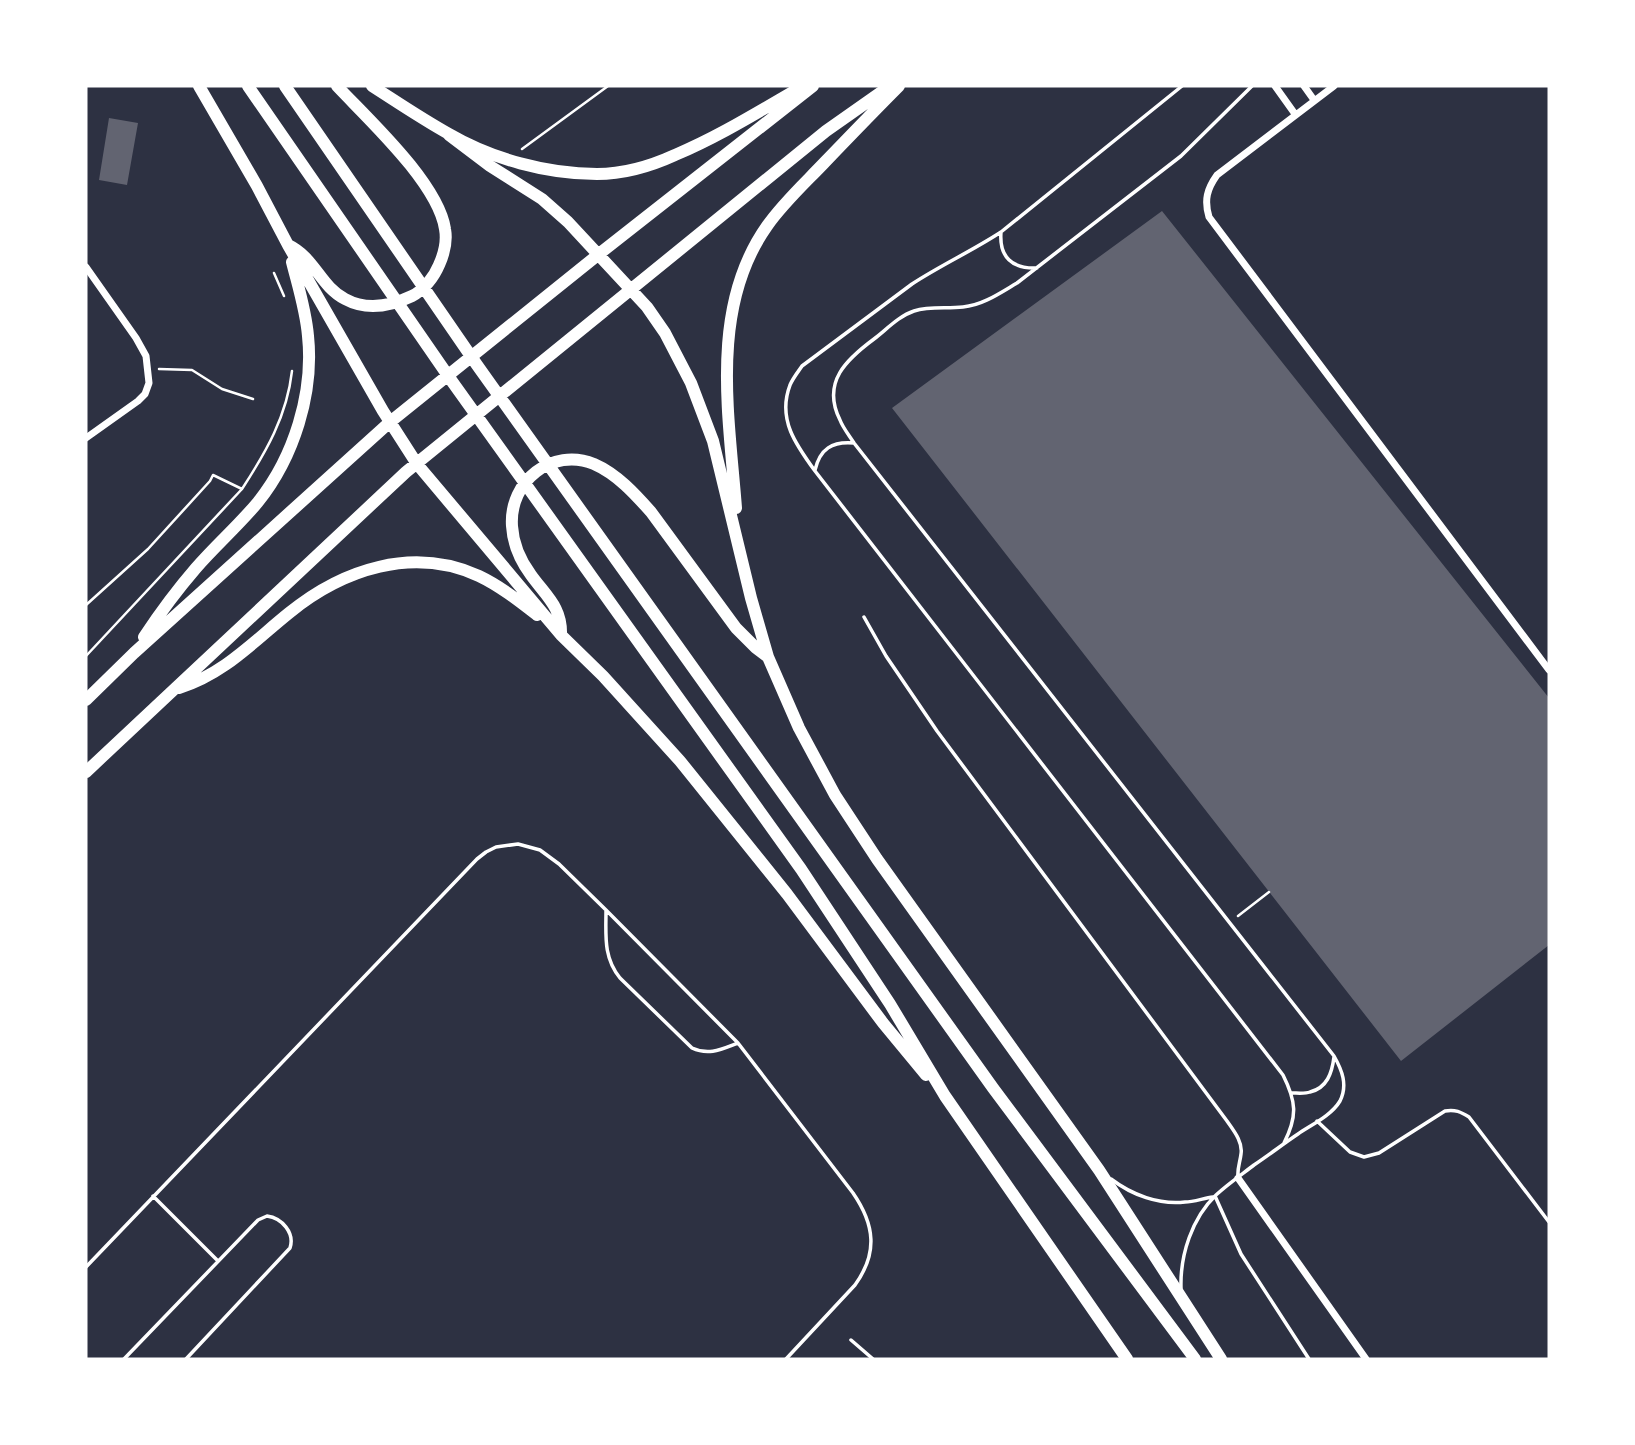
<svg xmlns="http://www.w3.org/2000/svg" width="1635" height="1445" font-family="'Sofia Sans Condensed',sans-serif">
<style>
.building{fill:#626471}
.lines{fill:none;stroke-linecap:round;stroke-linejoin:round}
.path{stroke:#fff;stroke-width:2.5}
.service{stroke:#fff;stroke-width:3.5}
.minor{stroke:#fff;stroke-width:7}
.trunk{stroke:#fff;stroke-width:12}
</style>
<rect width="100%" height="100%" fill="#2d3142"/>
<path class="building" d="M109,118L138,123L127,185L99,180Z
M1162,211L1549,698V945L1401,1061L892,408Z"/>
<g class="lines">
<path class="path" d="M522,149L608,86
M274,273L284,296
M159,369L192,370L222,389L253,399
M86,605L148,549L210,481L213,475L242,489C266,452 287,416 292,371
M86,656L242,489
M1238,916L1269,892"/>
<path class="service" d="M1182,86L1001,232C972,251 941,265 912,284L802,366C798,372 793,378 790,385C777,419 796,445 815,471L1283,1075C1296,1101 1298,1116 1284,1143
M1001,232C999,257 1012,269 1037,268
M815,470C820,449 832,441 854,443
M864,617L886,656L937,731L1227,1121C1234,1131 1243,1142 1241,1154C1240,1163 1237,1168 1238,1178
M606,910C606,935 603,957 620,978L692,1048C709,1056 722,1049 738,1043
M1292,1093C1297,1093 1305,1094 1310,1092C1327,1088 1332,1073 1334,1057
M1317,1121L1350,1152L1364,1157L1379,1153L1445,1111C1455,1109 1461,1112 1469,1117L1549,1222
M1111,1179C1132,1195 1159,1205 1185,1202C1194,1202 1204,1198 1213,1197
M153,1196L218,1261
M1215,1196L1241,1254L1309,1359
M86,1267L477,859L486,852L496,847L518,844L540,850L559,864L606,910L738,1043L853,1193C875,1225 878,1253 855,1285L786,1359
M1181,1288C1180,1255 1192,1218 1216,1195C1228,1184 1241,1175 1254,1165C1269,1155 1283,1144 1298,1134C1311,1125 1331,1116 1340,1101C1348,1085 1342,1070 1334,1056L854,443C849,435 843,428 840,420C821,382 847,359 874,339C887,329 899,316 914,311C930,306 947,309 963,307C983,305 1000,293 1017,283L1181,156L1252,86
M851,1340L873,1359
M124,1359L258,1220L267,1216C282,1218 295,1233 290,1248L186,1359"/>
<path class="minor" d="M1275,86L1295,114
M1304,86L1314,100
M1334,86L1217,175C1207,189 1204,200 1209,217L1549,670
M86,267L136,338L146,356L149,383L145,394L138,401L86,438
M1238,1178L1366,1359"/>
<path class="trunk" d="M199,86L257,186L288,245L383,411L417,464L561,635L603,676L680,761L787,894L883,1023L926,1075
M248,86L451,380L801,869L890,1004L945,1096L1127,1359
M285,86L477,365L993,1088L1195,1359
M372,86C397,102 422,119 449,134C492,159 547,174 597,174C624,174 651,166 675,155C718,137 758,112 798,89
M449,135L490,166L542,199L568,222L647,307L665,333L691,383L713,441L751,598L768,657L799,728L835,795L877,859L1099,1170L1221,1359
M288,245C315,258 320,286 345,299C367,311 391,306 412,296C424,290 434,277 439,265C444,254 447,240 445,229C438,183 368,119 337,86
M736,508C729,415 709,308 767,226C783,203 805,183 824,163C849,137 874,111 899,86
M561,635C562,607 546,596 531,575C520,560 513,544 512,526C509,481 552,447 594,464C617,474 635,494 651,512L736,628L756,648L768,657
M144,637C160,613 177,590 196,568C216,545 239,525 258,502C294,457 314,393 308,336C306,311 298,286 292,262
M179,688C224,674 254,641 289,613C343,569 413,546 479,576C500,586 519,601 537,615
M86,700L134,653L390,422L599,254L813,86
M86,772L406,472L826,131L890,86"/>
</g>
<rect width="1635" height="1445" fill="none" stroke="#ffffff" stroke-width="175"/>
</svg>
